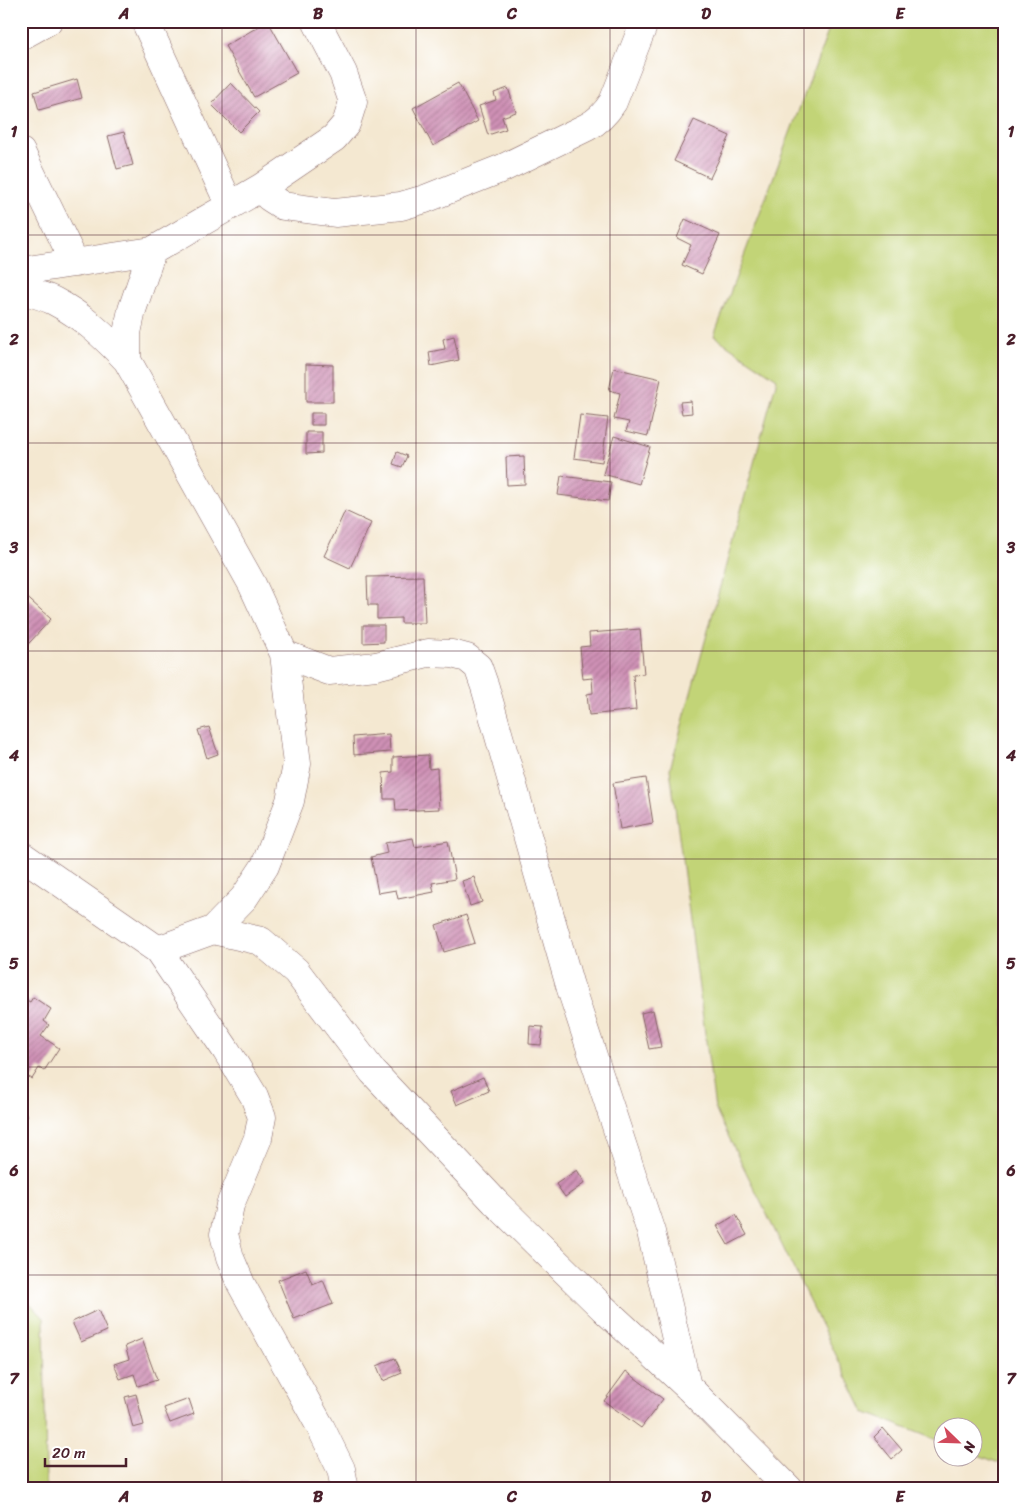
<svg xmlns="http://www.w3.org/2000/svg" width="1025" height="1510" font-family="Sriracha,sans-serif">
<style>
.grass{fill:#c2d477;stroke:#867a51}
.building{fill:url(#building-hatch)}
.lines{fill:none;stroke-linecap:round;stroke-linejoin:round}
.minor-casing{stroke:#866565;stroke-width:29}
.minor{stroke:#fff;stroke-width:28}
.grid{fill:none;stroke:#4a1f2b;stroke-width:1;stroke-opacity:0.55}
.neatline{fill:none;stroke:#4a1f2b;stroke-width:2}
.grid-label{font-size:16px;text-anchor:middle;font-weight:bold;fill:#4a1f2b}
</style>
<defs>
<pattern id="building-hatch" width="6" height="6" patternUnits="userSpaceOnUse" patternTransform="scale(1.25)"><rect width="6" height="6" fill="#cf91b6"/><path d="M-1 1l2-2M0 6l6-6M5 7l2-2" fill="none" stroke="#aa7694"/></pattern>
</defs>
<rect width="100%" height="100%" fill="#fff"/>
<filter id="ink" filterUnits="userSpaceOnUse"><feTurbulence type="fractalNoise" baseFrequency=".02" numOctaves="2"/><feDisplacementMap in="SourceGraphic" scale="10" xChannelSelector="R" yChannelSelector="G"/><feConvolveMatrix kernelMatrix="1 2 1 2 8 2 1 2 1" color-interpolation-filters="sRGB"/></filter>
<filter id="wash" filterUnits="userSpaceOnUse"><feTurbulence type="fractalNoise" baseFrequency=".0096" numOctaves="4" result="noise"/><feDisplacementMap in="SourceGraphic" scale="20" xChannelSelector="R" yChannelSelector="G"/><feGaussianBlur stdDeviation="1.12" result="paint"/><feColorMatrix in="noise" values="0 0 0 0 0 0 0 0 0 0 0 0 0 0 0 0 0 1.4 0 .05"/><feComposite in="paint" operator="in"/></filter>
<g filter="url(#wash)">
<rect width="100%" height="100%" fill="#f4e8d1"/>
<path class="grass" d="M832,21H1004V1465L973,1453L972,1428H942V1442L864,1412L715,1109L670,769L777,379L714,336Z
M21,1294L44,1318L46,1489H21Z"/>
<g id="blocks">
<path class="building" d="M268,21L297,73L254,97L225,46Z
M77,79L82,98L39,110L34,92Z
M231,83L259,112L239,132L211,104Z
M458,83L478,121L433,146L413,108Z
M508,88L516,112L502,117L506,129L488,135L479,106L496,100L494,93Z
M694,120L730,136L710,178L674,161Z
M124,132L133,165L117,169L108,136Z
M685,219L720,235L702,274L682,265L691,245L677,238Z
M454,336L459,360L431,366L429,352L445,349L443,339Z
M306,364L333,365V402H306Z
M614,368L661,379L648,436L626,431L629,422L614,419L620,393L609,390Z
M691,401L692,413L682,414L680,402Z
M311,413H324V425H311Z
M580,415L608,418L602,462L574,458Z
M306,432H322V453L306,454Z
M614,436L650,447L639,484L603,474Z
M397,452L407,456L402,467L393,464Z
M524,456L525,484L507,485L506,457Z
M561,476L611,482L608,501L558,495Z
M345,511L371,523L350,568L324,556Z
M423,576L425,623H401V618L377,619V605H368L367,577Z
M21,592L51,619L21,652Z
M363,625H384V642L363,643Z
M640,629L644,674L633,675L636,710L589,715L587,694L593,693L592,678L583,679L580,647L590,646L589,633Z
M209,727L218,754L207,758L198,730Z
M389,734L390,752L354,755L353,737Z
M428,755L429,769L437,768L439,809L396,811L395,799H384L383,773L393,772V757Z
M646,778L653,823L620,829L613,783Z
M413,838L415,847L448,841L455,879L432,883L434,892L398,899L396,890L378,893L371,857L387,853L385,843Z
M474,877L482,902L470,906L462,881Z
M466,915L475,943L444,952L436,925Z
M21,997L30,1002L33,997L51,1009L44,1021L49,1025L41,1036L59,1048L44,1071L39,1068L32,1079L25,1075L21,1081Z
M653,1010L661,1047L649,1049L641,1013Z
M530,1026L543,1027L541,1045L529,1044Z
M483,1077L489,1091L457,1105L451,1091Z
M21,1111L28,1116L21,1124Z
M577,1170L585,1183L565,1197L556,1184Z
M736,1215L747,1235L728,1245L717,1226Z
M306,1269L312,1284L323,1280L333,1304L294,1319L278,1280Z
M98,1310L107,1331L81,1342L72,1322Z
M142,1339L157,1380L138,1386L134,1374L120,1379L114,1364L129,1359L125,1346Z
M395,1358L402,1373L383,1381L377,1366Z
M626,1371L663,1399L641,1428L604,1401Z
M136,1394L144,1425L133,1428L125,1397Z
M189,1399L194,1414L170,1423L164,1408Z
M883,1428L902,1450L892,1459L874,1437Z
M248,1482L249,1489H208V1484Z"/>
</g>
</g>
<g filter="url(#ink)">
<use href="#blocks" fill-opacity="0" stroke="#866565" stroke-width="1"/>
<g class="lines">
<defs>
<path id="minor" d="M145,21L230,206
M21,36L48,21
M21,152L75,263
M262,187L269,197L283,206L335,213L401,206L425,199L503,168L587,127C599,121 606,113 613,102L645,21
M21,271L152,251
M21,290C32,293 44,296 54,301C83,316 105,337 127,360L252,584L284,654L297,764L290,801L265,866L244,898L213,930L158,950L21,855
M127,360V333L132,310L152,251L262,187L334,138L346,124L353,102L343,73L316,21
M284,654L329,671L376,666L428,653L452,654L467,658L478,667L485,687L570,986L651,1232L687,1386
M213,930L261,941L296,971L373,1072L495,1202L603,1308L687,1386L789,1489
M158,950L226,1050L254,1096L262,1117L258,1138L230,1205L224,1234L230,1258L241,1284L320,1426L341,1469L345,1489"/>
</defs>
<use href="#minor" class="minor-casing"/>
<use href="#minor" class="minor"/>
</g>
</g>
<path class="grid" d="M222,21V1489M416,21V1489M610,21V1489M804,21V1489M21,235H1004M21,443H1004M21,651H1004M21,859H1004M21,1067H1004M21,1275H1004"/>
<rect width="1025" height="1510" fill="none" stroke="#fff" stroke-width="55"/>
<g transform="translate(958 1442) rotate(113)"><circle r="24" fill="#ffffff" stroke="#b7a5aa"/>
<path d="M0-4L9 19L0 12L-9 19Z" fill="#d1495b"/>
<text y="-8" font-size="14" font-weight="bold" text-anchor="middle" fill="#4a1f2b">N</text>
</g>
<path d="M45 1458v8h81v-8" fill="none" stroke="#4a1f2b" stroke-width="2.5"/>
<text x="52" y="1458" font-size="15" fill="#4a1f2b" stroke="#ffffff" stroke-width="4" paint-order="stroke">20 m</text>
<rect x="28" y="28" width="970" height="1454" class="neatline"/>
<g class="grid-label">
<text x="124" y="19">A</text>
<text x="318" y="19">B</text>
<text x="512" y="19">C</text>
<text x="706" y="19">D</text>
<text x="900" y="19">E</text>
<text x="14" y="137">1</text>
<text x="1011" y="137">1</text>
<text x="14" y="345">2</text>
<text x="1011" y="345">2</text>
<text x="14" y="553">3</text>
<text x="1011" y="553">3</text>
<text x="14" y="761">4</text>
<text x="1011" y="761">4</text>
<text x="14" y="969">5</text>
<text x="1011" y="969">5</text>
<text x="14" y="1176">6</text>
<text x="1011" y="1176">6</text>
<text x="14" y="1384">7</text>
<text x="1011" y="1384">7</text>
<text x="124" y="1502">A</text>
<text x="318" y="1502">B</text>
<text x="512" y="1502">C</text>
<text x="706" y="1502">D</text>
<text x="900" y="1502">E</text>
</g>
</svg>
